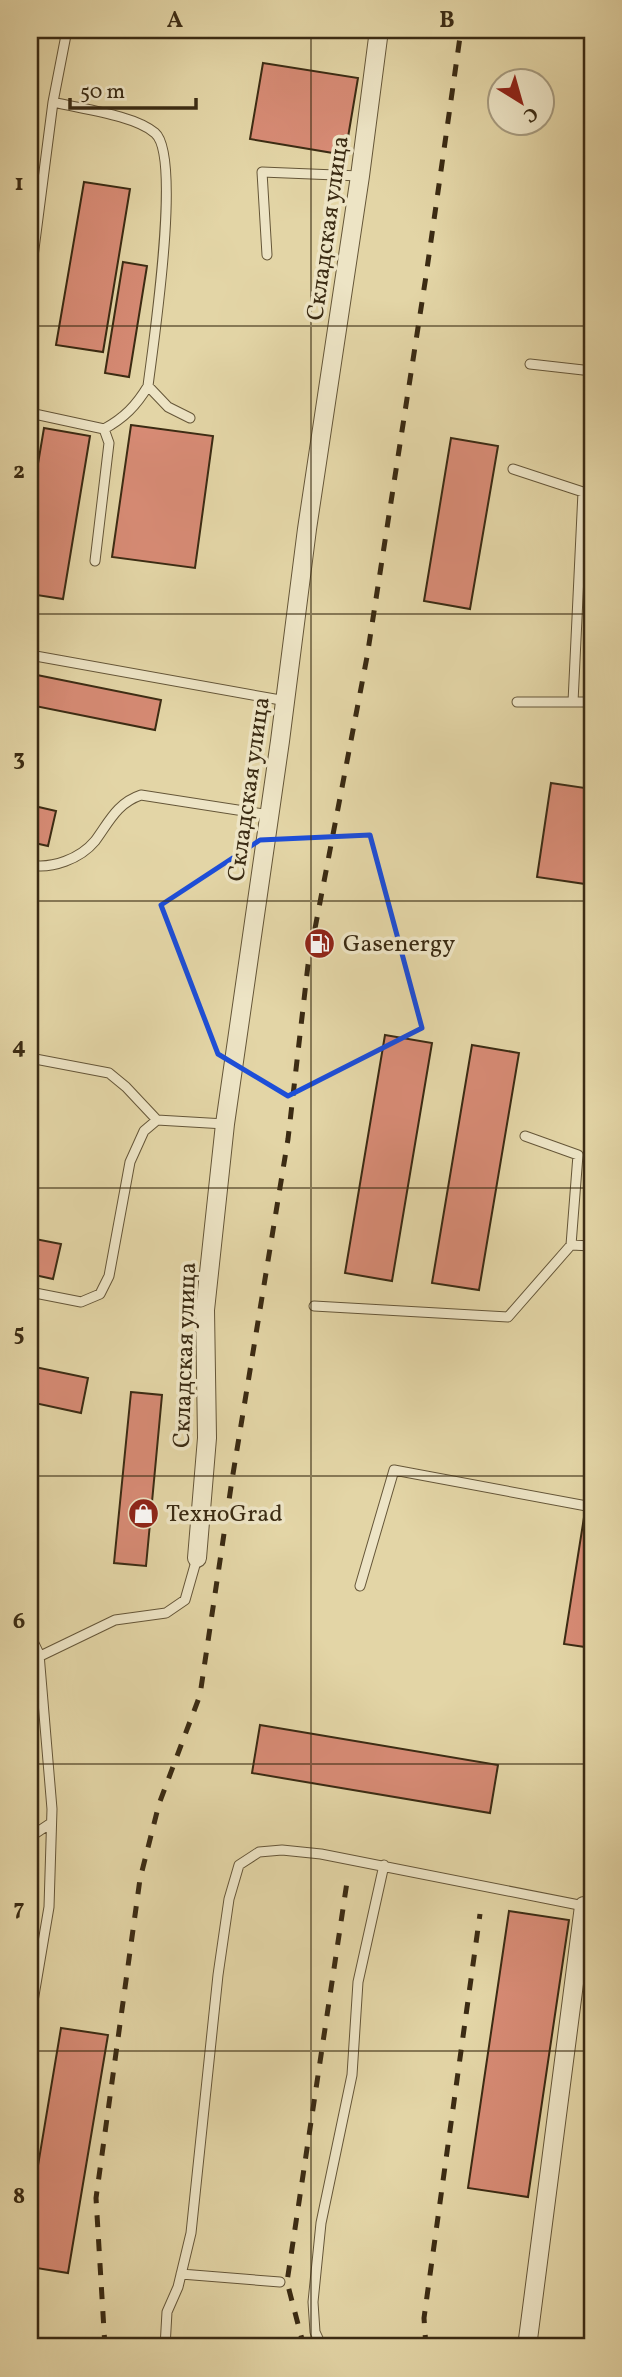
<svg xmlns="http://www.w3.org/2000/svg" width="622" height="2377" font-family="Vollkorn,serif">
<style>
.building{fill:#d78b75;stroke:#3b2b13;stroke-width:2}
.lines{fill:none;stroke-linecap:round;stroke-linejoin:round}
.lane-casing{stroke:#655638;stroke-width:11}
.street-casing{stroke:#655638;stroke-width:20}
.lane{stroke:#ede4c5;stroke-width:9}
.street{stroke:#ede4c5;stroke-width:18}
.rail{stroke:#3b2b13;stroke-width:5;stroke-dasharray:12 12;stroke-linecap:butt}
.marked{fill:none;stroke:#1d4ed8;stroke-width:5;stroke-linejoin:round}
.grid{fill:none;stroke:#3b2b13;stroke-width:2;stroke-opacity:0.55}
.labels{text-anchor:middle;stroke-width:7;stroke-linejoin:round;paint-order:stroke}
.street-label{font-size:24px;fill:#3b2b13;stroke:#ede4c5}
.poi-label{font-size:24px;fill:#3b2b13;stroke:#ede4c5;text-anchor:start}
.neatline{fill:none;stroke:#3b2b13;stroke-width:2.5}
.grid-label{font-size:23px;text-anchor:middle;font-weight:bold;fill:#3b2b13}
</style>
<rect width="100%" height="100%" fill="#e3d5a6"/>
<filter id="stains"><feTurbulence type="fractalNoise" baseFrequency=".00286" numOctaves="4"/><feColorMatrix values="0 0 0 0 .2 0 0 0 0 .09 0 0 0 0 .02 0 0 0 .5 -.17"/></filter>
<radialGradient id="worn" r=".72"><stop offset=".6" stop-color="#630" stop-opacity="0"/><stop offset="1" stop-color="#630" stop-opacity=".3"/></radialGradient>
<path class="building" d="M263,63L358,78L345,155L250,139Z
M84,182L130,189L103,352L56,345Z
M123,262L147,266L129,377L105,373Z
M131,425L213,436L195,568L112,557Z
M44,428L90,436L63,599L30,594V511Z
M451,438L498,446L470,609L424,601Z
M32,674L161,700L155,730L30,705Z
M551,783L592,789V885L537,877Z
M30,805L56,811L48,846L30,842Z
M385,1035L432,1043L392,1281L345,1273Z
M472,1045L519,1053L479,1290L432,1283Z
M30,1238L61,1244L53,1279L30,1274Z
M30,1366L88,1378L81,1413L30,1402Z
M131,1392L162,1395L146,1566L114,1563Z
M585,1511L592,1512V1648L564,1644Z
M260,1725L498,1765L490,1813L252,1773Z
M509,1911L569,1920L528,2197L468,2188Z
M61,2028L108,2035L68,2273L30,2267V2213Z"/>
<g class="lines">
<defs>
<path id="lane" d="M67,30L53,102C81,109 134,115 155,133C182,156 153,345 148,386C136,406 124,418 104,429
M267,255L262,172L360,176
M30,280L53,102
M530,364L592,371
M148,386L168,407L190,418
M30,413L104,429L109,443L95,561
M513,469L583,492L573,702
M30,655L286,701
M517,702H592
M30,865C52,869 80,859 95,841C109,822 117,803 141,795L270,815
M30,1058L109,1073L126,1087L157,1120
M525,1136L578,1155L571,1245L592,1246
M30,1292L81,1302L100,1294L109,1276L130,1162L144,1131L157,1120L225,1124
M314,1306L508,1317L571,1245
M360,1586L394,1470L592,1507
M30,1635L39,1654L52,1809L49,1907L30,2019
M30,1661L115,1620L166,1613L185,1600L197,1558
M30,1837L51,1823
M181,2274L280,2282
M165,2347L167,2312L178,2287L191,2233L218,1975L229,1899L239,1865L259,1852L282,1850L321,1854L584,1906
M322,2347L315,2332L313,2302L321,2223L352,2075L358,1982L384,1865"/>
<path id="street" d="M197,1558L207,1438L205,1310L225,1124L280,741L307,529L360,176L379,30
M527,2347L584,1906L592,1908"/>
</defs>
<use href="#lane" class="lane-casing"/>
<use href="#street" class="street-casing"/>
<use href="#lane" class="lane"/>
<use href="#street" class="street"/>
<path class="rail" d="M105,2347L96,2198L140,1879L159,1804L200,1695L232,1480L288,1139L308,965L367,657L426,276L461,30
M304,2347L287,2282L347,1882
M426,2347L424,2318L480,1914"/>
</g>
<path class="marked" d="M370,835L422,1028L288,1096L218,1054L161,905L260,840Z"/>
<path class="grid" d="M311,30V2347M30,326H592M30,614H592M30,901H592M30,1188H592M30,1476H592M30,1764H592M30,2051H592"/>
<defs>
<symbol id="fuel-disc" viewBox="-11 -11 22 22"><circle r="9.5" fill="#8f2418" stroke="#ede4c5"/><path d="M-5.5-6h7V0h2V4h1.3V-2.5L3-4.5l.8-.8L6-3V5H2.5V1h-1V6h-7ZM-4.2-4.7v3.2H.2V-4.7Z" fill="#fff"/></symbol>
<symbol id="shop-disc" viewBox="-11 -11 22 22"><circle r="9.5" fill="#8f2418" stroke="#ede4c5"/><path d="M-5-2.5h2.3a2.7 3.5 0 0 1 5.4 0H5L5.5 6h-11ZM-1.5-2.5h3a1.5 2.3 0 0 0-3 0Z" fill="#fff"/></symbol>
</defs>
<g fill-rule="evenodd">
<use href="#fuel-disc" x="302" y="926" width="35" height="35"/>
<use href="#shop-disc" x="126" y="1496" width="35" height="35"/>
</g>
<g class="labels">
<g class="street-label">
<text transform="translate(327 228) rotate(-82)" y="8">Складская улица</text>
<text transform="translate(248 789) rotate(-82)" y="8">Складская улица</text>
<text transform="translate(184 1355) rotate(-88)" y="8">Складская улица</text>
</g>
<g class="poi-label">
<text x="343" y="951">Gasenergy</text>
<text x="166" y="1521">ТехноGrad</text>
</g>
</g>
<rect width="622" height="2377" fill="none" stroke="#e3d5a6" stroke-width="77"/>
<g transform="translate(521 102) rotate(143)"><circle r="33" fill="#ede4c5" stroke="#a69a7e" stroke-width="2"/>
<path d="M0-5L12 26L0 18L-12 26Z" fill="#8f2418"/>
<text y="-10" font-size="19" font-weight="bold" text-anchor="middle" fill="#3b2b13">С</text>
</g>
<path d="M70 98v10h126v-10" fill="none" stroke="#3b2b13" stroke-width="3.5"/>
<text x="80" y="98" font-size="21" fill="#3b2b13" stroke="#ede4c5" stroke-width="5" paint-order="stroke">50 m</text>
<rect x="38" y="38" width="546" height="2300" class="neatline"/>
<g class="grid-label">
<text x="175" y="27">A</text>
<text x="447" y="27">B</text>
<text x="19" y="190">1</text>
<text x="19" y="478">2</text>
<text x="19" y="765">3</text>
<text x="19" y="1053">4</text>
<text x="19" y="1340">5</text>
<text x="19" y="1628">6</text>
<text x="19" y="1915">7</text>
<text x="19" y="2203">8</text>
</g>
<rect width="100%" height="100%" filter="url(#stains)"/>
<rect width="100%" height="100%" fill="url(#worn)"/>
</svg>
